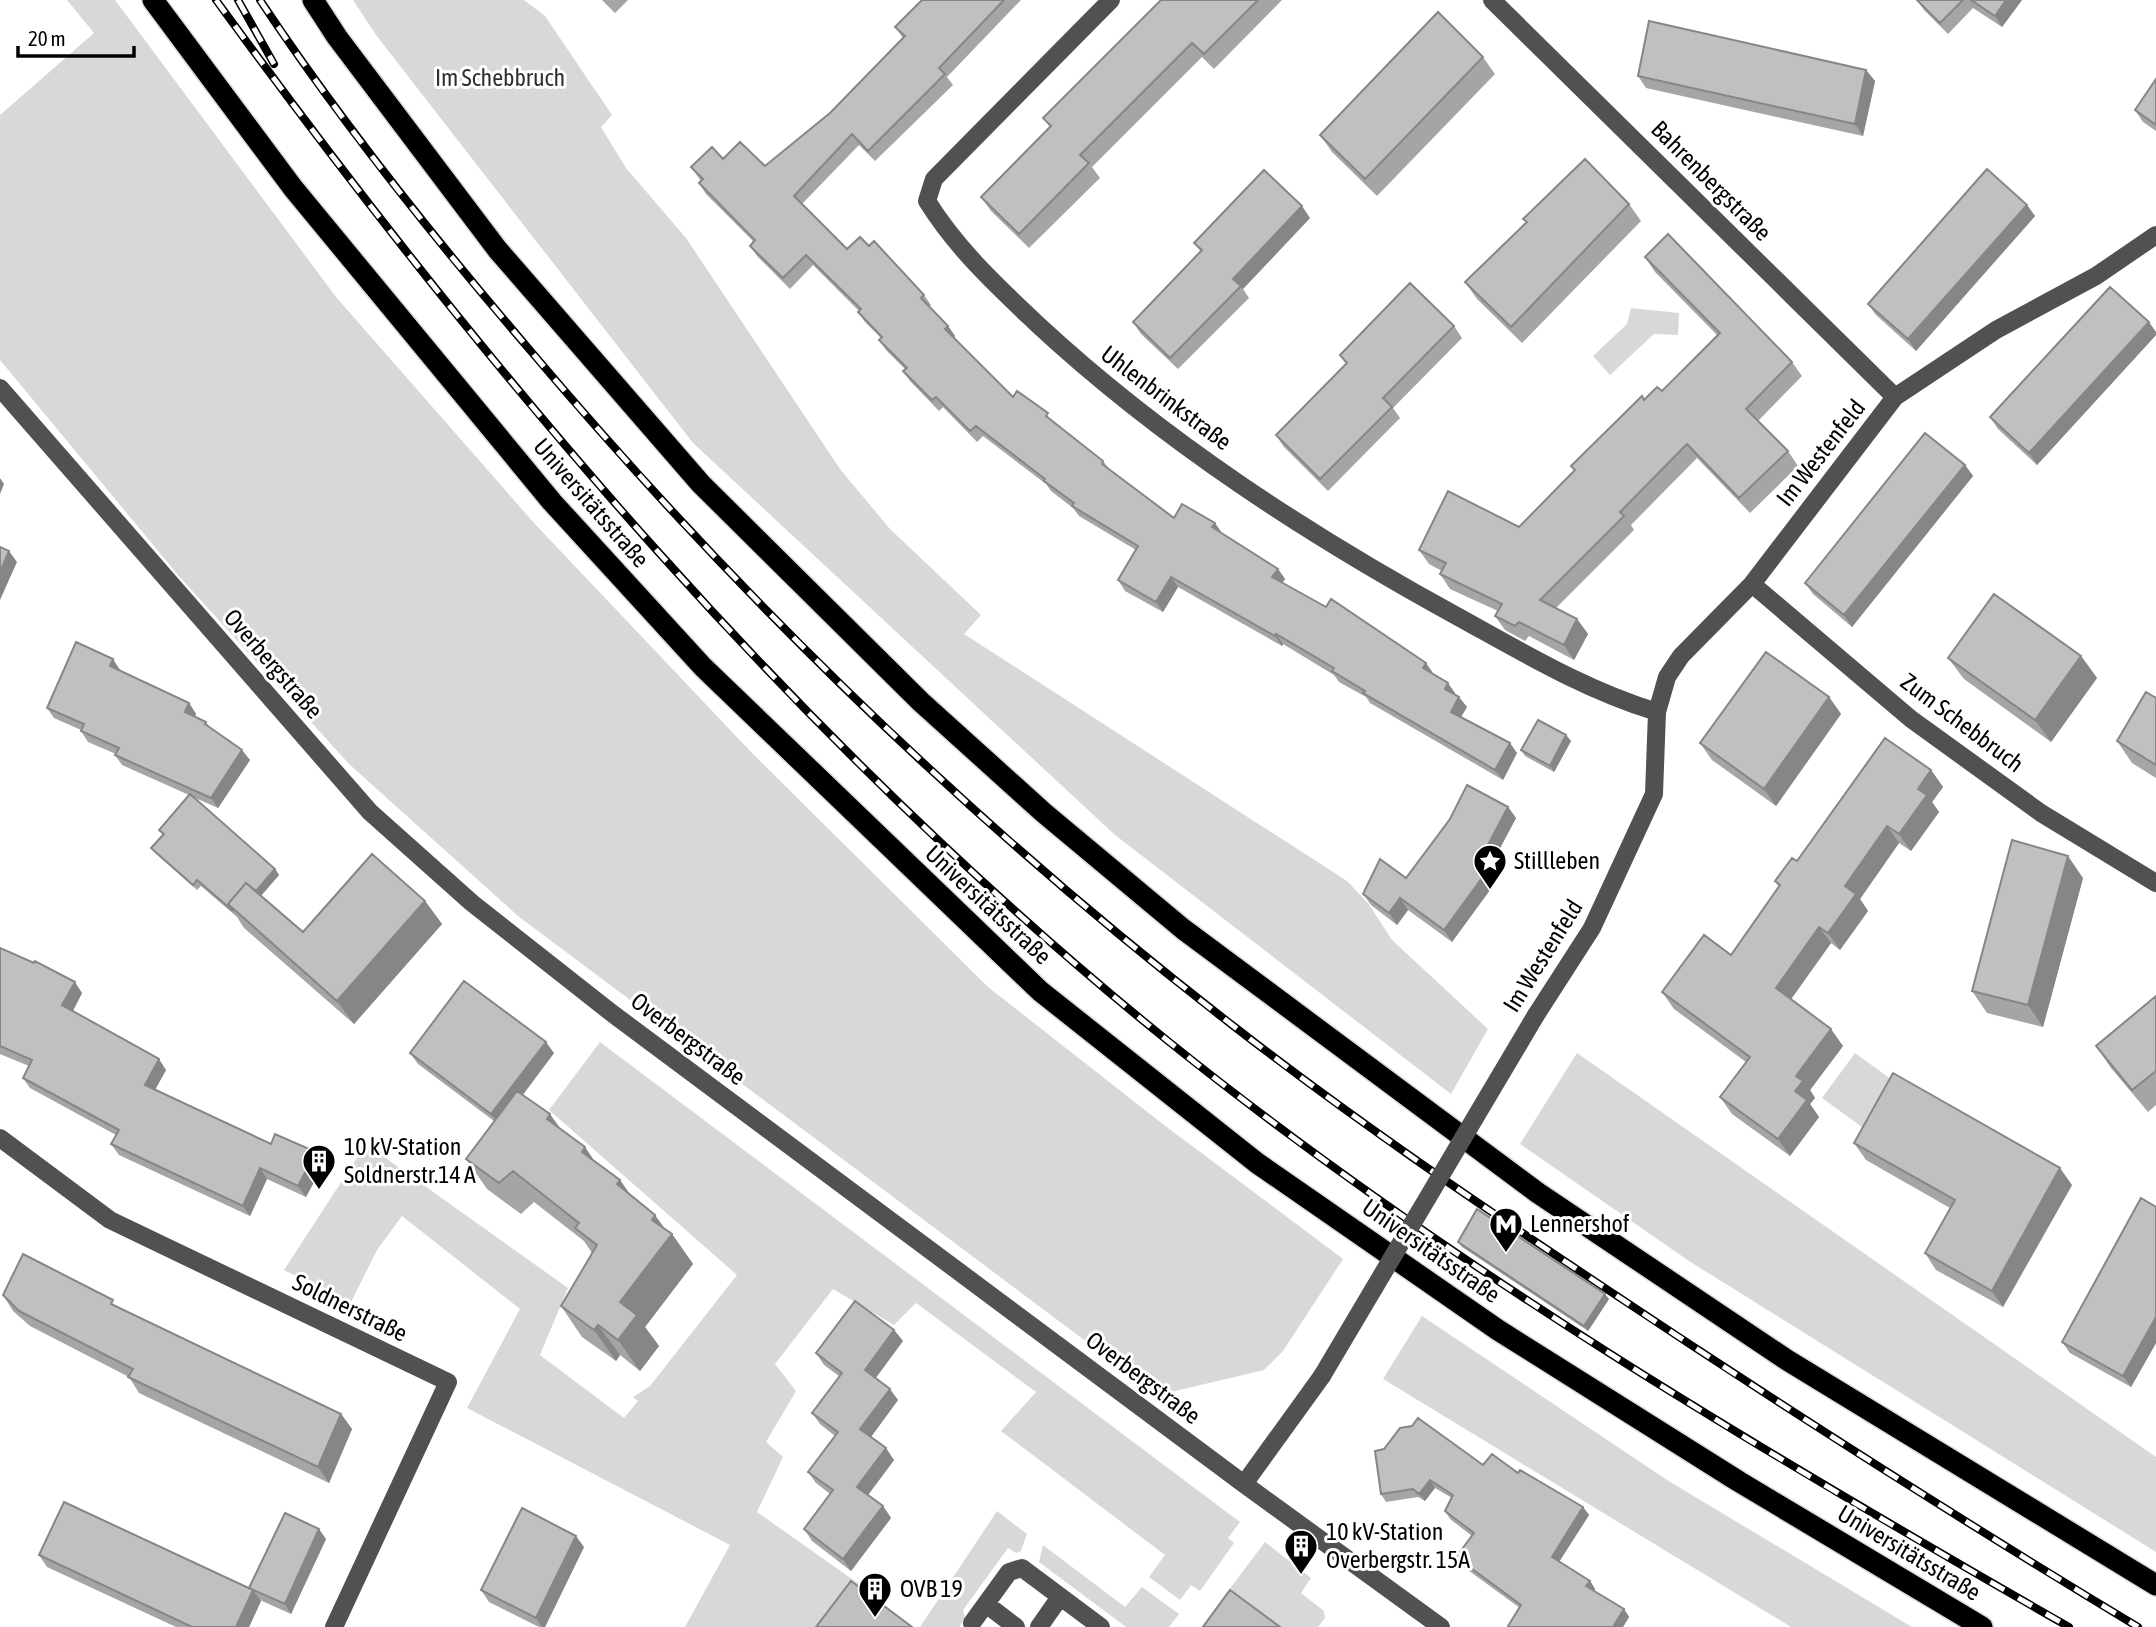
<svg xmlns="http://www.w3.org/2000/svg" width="2156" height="1627" font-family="'Asap Condensed',sans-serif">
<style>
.green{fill:#d8d8d8}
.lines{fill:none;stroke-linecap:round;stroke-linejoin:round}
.highway-casing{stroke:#dbdbdb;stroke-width:24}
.minor{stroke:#515151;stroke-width:18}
.highway{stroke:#000;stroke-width:21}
.rail-casing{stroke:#000;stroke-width:8}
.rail{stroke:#fff;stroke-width:5;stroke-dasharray:16;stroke-linecap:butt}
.minor-bridge{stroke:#515151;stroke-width:18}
.wall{fill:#a5a5a5}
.shaded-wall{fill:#868686}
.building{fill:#c0c0c0;stroke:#868686;stroke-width:2}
.labels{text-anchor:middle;stroke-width:6;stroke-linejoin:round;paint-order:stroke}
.park-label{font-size:24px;fill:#2f2f2f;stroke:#fff}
.street-label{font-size:24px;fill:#000;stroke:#fff}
.poi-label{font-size:24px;fill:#000;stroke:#fff;text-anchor:start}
</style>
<rect width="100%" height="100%" fill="#fff"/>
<path class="green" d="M67,0H115L336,297L534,523L752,753L988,987L1164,1125L1343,1259L1283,1351L1264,1370L1171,1392L1147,1387L518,916L349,764L178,575L0,360V115L94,33Z
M353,0H524L545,16L612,115L601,127L626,168L686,238L840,469L890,529L981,615L964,634L1347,881L1368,903L1392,940L1488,1029L1451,1094L1115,835L693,443L376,35Z
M1631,308L1679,313L1678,335L1654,334L1610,375L1593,356L1627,324Z
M600,1042L1240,1522L1228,1538L1234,1543L1200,1591L1191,1585L1180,1600L1149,1577L1165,1555L1001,1431L1036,1392L916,1303L894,1325L833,1289L775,1364L796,1391L766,1442L783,1457L757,1512L876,1596L852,1627H685L730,1545L467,1408L520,1309L402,1216L377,1250L350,1304L284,1270L366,1144L568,1288L540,1355L624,1418L638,1401L633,1397L650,1386L737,1275L549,1110Z
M1577,1053L2156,1457V1552L1689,1261L1520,1144Z
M1855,1053L1899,1085L1866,1130L1822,1098Z
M1422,1316L1667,1480L1912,1627H1791L1383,1379Z
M997,1511L1027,1534L1021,1551L1016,1553L1008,1548L963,1610L965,1618L959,1627H920Z
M1265,1542L1311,1578L1301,1593L1324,1611L1325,1618L1318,1627H1201Z
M1043,1545L1125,1607L1142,1587L1179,1614L1169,1627H1126L1039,1562Z"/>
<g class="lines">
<defs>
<path id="highway" d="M153,0L293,188L552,502L703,667L1040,991L1257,1163L1498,1330L1738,1481L1982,1627
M313,0L337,37L497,249L701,484L921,702L1044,813L1183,929L1538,1193L1787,1360L2156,1585"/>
</defs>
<use href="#highway" class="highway-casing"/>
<path class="minor" d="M1111,0L934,179L927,201C957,249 995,284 1036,323C1163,441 1310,536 1462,619C1527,655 1586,690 1657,712
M1492,0L1895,397
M0,388L370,812L472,903L613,1014L1244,1484L1441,1627
M1752,584L1911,719L2041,813L2156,883
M1536,1015L1592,928L1654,794L1657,712L1667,677L1681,656L1752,584L1895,397L1996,330L2096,276L2156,235
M0,1138L110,1220L448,1382L334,1627
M1244,1484L1322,1376
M986,1604L1016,1627
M972,1623L1009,1572L1022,1568L1101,1627
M1039,1627L1060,1597"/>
<use href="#highway" class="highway"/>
<defs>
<path id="rail" d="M216,0C492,379 802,746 1168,1041C1448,1266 1758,1449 2069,1627
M238,0L274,64
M260,0C341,122 434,238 529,349C740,599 977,828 1236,1028C1352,1118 1474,1201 1596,1282C1774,1401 1954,1516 2138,1627"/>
</defs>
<use href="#rail" class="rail-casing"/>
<use href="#rail" class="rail"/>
<path class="minor-bridge" d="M1322,1376L1536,1015"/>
</g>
<path class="wall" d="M602,0H628L615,13Z
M922,0H1021L947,77L953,85L875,161L859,145L802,204L847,249L924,295L931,305L929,307L948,326L955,336L954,338L1013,397L1054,423L1103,461L1110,470L1174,518L1222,533L1278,569L1285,579L1282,583L1433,674L1455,693V694L1467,707L1461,717L1517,753L1503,780L1370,703L1366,697L1339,682L1334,675L1283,644L1282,646L1178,587L1163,612L1125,591L1118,580L1136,550L1079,516L1073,508L1051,491L1046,484L983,436L977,442L943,407L939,411L910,381L903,371L905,369L886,350L879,340L881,338L865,322L858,312L859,311L813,265L790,289L757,256L750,246L754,242L706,194L699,183L701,181L691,167L723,159L765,166L830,113L903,38L895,27Z
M1161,0H1282L1214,69L1202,57L1092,167L1100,178L1029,248L991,211L981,197L1050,127L1043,118Z
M1917,0H2022L2002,27L1973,8L1948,34L1924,10Z
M1483,57L1495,74L1377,196L1332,152L1320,135Z
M1866,70L1875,81L1863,136L1646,88L1638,76Z
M2156,79V131L2143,122L2135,110Z
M1629,204L1641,221L1522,343L1477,299L1465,282L1526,222L1523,219Z
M2027,205L2035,216L1916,351L1876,315L1868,304Z
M1310,218L1243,289L1249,298L1178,369L1141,334L1133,322L1201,252L1194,243Z
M1645,257L1792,362L1802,376L1758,421L1788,451L1798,466L1750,513L1697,458L1631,525L1634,530L1556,608L1577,619L1588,634L1574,660L1529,636L1525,641L1505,630L1495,616L1498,611L1450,589L1440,574L1442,571L1429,564L1419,550L1519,527L1644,400L1662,391L1717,335L1655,272Z
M1454,326L1462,338L1393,408L1400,418L1328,491L1284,447L1276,435L1346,364L1340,355Z
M2156,332V335L2037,465L1998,429L1990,417Z
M1965,465L1973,476L1852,627L1813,594L1805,583Z
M2081,656L2097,678L2051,742L1964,679L1948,658Z
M120,670V671L189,703L196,714L195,717L206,722L210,728L250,760L218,808L193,797L275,869L279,875L261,896L303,932L425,901L442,924L354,1024L244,928L237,917L201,886L197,890L156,854L151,848L163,835L159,830L189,795L122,765L115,755L116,754L88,742L81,731V730L54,718L47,708Z
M1829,697L1841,714L1776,806L1712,760L1700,743Z
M2156,698V778L2132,763L2117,741Z
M1566,735L1571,741L1554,772L1525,756L1521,750Z
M1931,770L1943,787L1932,802L1939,812L1911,851L1899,843L1860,899L1868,911L1840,950L1831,943L1791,999L1843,1046L1810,1090L1815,1098L1810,1104L1819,1117L1790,1156L1732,1114L1720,1097L1746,1062L1674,1009L1662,992L1731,955L1779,887L1775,881L1797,861Z
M1508,807L1516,818L1490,867L1498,879L1452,942L1408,910L1397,925L1371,905L1363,894L1406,878Z
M2083,878L2043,1027L1987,1013L1972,991Z
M0,948L82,993L73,1011L166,1070L155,1090L271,1144L316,1152L324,1163L306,1197L267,1179L250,1216L119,1155L111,1144L116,1135L30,1088L23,1078L29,1066L0,1054Z
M2156,996V1105L2148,1112L2111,1068L2096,1046Z
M410,1053H554L523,1095L595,1162L620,1180L629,1193L665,1229L672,1234L693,1264L645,1327L659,1346L640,1371L620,1355L616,1361L582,1337L561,1306L592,1253L584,1241L534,1202L521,1214L487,1189L466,1159L494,1121L418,1064Z
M1854,1143L2072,1185L2003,1307L1936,1270L1925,1253L1950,1208L1866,1160Z
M2156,1207V1343L2131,1387L2070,1353L2062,1342Z
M1458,1242L1609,1299L1588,1331L1462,1247Z
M3,1295L118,1307L341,1414L352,1429L329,1483L139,1393L129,1377L30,1326L13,1311Z
M894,1330L903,1341L876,1378L898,1400L871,1437L894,1460L868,1495L883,1506L891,1518L851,1571L812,1541L804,1529L830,1494L816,1483L808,1472L835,1436L820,1424L812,1413L839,1376L824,1365L816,1353Z
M1483,1465L1518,1473L1583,1507L1589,1515L1559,1562L1590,1581L1595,1589L1594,1591L1624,1609L1629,1617L1623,1627H1508L1520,1608L1461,1565L1456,1557L1472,1536L1450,1519L1445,1511L1452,1498L1435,1488L1425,1501L1418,1497L1386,1502L1381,1494Z
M326,1539L291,1614L260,1600L261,1601L249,1627H176L47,1567L39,1555L249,1588Z
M584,1547L545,1627H539L489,1602L481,1590Z"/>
<path class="shaded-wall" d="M2006,0H2022L2002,27L1995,16Z
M1866,70L1875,81L1863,136L1855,124Z
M2027,205L2035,216L1916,351L1908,339Z
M1302,206L1310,218L1243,289L1233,279Z
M2149,322L2156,332V335L2037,465L2029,453Z
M948,326L955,336L952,339L945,329Z
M1965,465L1973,476L1852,627L1844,615Z
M0,478L4,484L0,494Z
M1215,523L1222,533L1212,527Z
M9,551L17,562L0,600V572Z
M1278,569L1285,579L1280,587L1272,577Z
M1171,577L1178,587L1163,612L1156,602Z
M1577,619L1588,634L1574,660L1564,645Z
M1276,634L1283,644L1282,646L1275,636Z
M2081,656L2097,678L2051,742L2035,720Z
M113,659L120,670L117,677L110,666Z
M1426,663L1433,673L1423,668Z
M1448,683L1455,693L1452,699L1445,689Z
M1459,697L1467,707L1458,722L1451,712Z
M1829,697L1841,714L1776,806L1764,789Z
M189,703L196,714L192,723L185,712Z
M1566,735L1571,741L1554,772L1550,766Z
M1510,743L1517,753L1503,780L1495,770Z
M242,750L250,760L218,808L211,798Z
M1931,770L1943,787L1932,802L1939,812L1911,851L1899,834L1918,789Z
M1508,807L1516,818L1490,867L1498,879L1452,942L1444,930Z
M1887,826L1899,843L1860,899L1868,911L1840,950L1828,933L1845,886Z
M2068,856L2083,878L2043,1027L2028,1005Z
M275,869L279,875L242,917L237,912Z
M1400,898L1408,910L1397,925L1389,913Z
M425,901L442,924L354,1024L337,1001Z
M1819,927L1831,943L1787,1005L1776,988Z
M75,982L82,993L70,1016L62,1005Z
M1831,1029L1843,1046L1810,1090L1815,1098L1810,1104L1819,1117L1790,1156L1778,1139L1795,1091L1796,1076Z
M546,1042L554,1053L499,1126L491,1114Z
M159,1059L166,1070L152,1095L145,1085Z
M550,1114L572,1145L547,1119Z
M585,1147L606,1178L582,1152Z
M316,1152L324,1163L306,1197L298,1186Z
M260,1168L267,1179L250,1216L243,1206Z
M2060,1168L2072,1185L2003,1307L1992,1291Z
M620,1180L641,1211L617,1184Z
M655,1215L670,1236L672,1234L693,1264L645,1327L659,1346L640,1371L618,1340L620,1302L652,1220Z
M1605,1294L1609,1299L1588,1331L1584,1326Z
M2156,1317V1343L2131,1387L2123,1376Z
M598,1325L620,1355L616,1361L594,1330Z
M894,1330L903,1341L873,1381L865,1370Z
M890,1389L898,1400L868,1441L860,1429Z
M341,1414L352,1429L329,1483L318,1467Z
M886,1448L894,1460L865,1499L857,1487Z
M1430,1480L1435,1488L1425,1501L1419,1494Z
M883,1506L891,1518L851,1571L843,1559Z
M1583,1507L1589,1515L1557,1565L1552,1557Z
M319,1529L326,1539L291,1614L285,1604Z
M576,1536L584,1547L545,1627H542L536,1618Z
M1590,1581L1595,1589L1592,1594L1586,1586Z
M253,1590L261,1601L249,1627H236Z
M1624,1609L1629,1617L1623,1627H1613Z"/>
<path class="building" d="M922,0H1004L939,68L945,74L868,151L852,134L794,196L847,249L860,237L869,246L874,241L924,295L921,298L948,326L945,329L1013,397L1017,391L1048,413L1046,416L1103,461L1102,464L1174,518L1182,504L1215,523L1212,527L1278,569L1272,577L1326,607L1331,599L1426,663L1423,668L1448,683L1445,689L1459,697L1451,712L1510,743L1495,770L1363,693L1365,691L1332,671L1334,668L1276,634L1275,636L1171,577L1156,602L1118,580L1138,546L1072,506L1074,503L1044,481L1045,479L976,426L970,431L936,397L932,400L903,371L907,368L879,340L882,337L858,312L861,309L806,255L783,278L750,246L755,240L699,183L703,179L691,167L712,147L723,159L740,142L765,166L830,113L905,36L895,27Z
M1161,0H1258L1204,54L1192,43L1080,155L1089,163L1019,234L981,197L1051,126L1043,118Z
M1917,0H1963L1940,23Z
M1971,0H2006L1995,16Z
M1438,12L1483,57L1365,179L1320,135Z
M1649,21L1866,70L1855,124L1638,76Z
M2156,79V125L2135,110Z
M1585,159L1629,204L1511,327L1465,282L1527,222L1523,219Z
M1987,169L2027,205L1908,339L1868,304Z
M1264,170L1302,206L1233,279L1241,286L1170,358L1133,322L1202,250L1194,243Z
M1668,234L1792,362L1746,409L1788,451L1739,498L1687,444L1620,512L1624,516L1540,600L1577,619L1564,645L1519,622L1515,626L1495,616L1502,604L1440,574L1446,563L1419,550L1448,491L1519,527L1575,470L1571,466L1642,396L1644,400L1657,387L1662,391L1720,333L1645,257Z
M1410,283L1454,326L1383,398L1392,407L1320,479L1276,435L1347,363L1340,355Z
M2110,287L2149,322L2029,453L1990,417Z
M1925,433L1965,465L1844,615L1805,583Z
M0,547L9,551L0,572Z
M1994,594L2081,656L2035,720L1948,658Z
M76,642L113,659L110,666L189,703L185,712L206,722L205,724L242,750L211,798L115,755L119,748L81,731L84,724L47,708Z
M1766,652L1829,697L1764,789L1700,743Z
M2146,692L2156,698V765L2117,741Z
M1538,720L1566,735L1550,766L1521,750Z
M1885,738L1931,770L1918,789L1927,795L1899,834L1887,826L1845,886L1856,894L1828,933L1819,927L1776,988L1831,1029L1796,1076L1803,1081L1795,1091L1807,1100L1778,1139L1720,1097L1750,1057L1662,992L1704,935L1731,955L1780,885L1775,881L1792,858L1797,861Z
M1467,785L1508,807L1480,860L1490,867L1444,930L1400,898L1389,913L1363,894L1380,859L1406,878L1450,819Z
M190,794L275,869L256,891L246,883L228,904L233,911L197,880L193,885L151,848L164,834L159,830Z
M2012,840L2068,856L2028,1005L1972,991Z
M372,854L425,901L337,1001L228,904L246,883L303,932Z
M0,948L34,963L35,961L75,982L62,1005L159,1059L145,1085L271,1144L275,1134L316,1152L298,1186L260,1168L243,1206L111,1144L119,1130L23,1078L32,1060L0,1046Z
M464,981L546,1042L491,1114L410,1053Z
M2156,996V1071L2132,1090L2096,1046Z
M1893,1073L2060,1168L1992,1291L1925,1253L1955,1200L1854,1143Z
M517,1091L550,1114L547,1119L585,1147L582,1152L620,1180L617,1184L655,1215L652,1220L672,1234L620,1302L637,1315L618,1340L598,1325L594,1330L561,1306L597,1245L575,1228L579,1223L513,1171L499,1183L466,1159Z
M2141,1198L2156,1207V1317L2123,1376L2062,1342Z
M1477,1209L1605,1294L1584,1326L1458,1242Z
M23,1254L113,1300L111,1304L341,1414L318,1467L128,1377L133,1369L19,1311L3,1295Z
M855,1301L894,1330L865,1370L890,1389L860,1429L886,1448L857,1487L883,1506L843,1559L804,1529L833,1490L808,1472L838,1432L812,1413L842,1373L816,1353Z
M1418,1418L1483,1465L1492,1454L1518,1473L1520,1470L1583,1507L1552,1557L1590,1581L1586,1586L1624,1609L1613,1627H1509L1508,1626L1521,1605L1456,1557L1474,1533L1445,1511L1453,1495L1430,1480L1419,1494L1413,1489L1381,1494L1375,1451L1384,1449L1400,1428L1412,1426Z
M64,1502L253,1590L236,1627H192L39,1555Z
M522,1508L576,1536L536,1618L481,1590Z
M285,1513L319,1529L285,1604L249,1588Z
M851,1581L912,1627H816Z
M1230,1590L1280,1627H1203Z"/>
<defs>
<symbol id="sight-pin" viewBox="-11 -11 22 30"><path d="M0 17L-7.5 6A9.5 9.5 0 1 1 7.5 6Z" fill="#000" stroke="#fff"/><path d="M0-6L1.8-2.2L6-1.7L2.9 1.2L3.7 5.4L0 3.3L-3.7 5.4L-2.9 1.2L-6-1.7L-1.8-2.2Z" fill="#fff"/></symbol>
<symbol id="building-pin" viewBox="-11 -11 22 30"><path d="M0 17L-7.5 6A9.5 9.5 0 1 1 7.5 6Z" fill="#000" stroke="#fff"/><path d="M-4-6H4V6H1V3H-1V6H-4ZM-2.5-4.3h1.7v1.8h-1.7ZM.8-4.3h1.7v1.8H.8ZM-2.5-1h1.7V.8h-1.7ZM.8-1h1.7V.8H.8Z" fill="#fff"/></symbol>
<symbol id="metro-pin" viewBox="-11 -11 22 30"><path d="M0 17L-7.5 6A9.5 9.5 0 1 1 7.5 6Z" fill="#000" stroke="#fff"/><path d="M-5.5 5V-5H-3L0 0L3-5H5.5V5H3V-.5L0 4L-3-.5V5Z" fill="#fff"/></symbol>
</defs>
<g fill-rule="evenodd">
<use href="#sight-pin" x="1471" y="842" width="38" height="52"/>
<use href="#building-pin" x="300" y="1142" width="38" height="52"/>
<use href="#metro-pin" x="1487" y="1205" width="38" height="52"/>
<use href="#building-pin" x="1282" y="1527" width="38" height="52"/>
<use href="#building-pin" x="856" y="1570" width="38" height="52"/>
</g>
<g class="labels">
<g class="park-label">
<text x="500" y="86">Im Schebbruch</text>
</g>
<g class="street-label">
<text transform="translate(1711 181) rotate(45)" y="8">Bahrenbergstraße</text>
<text transform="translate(1166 398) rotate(37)" y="8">Uhlenbrinkstraße</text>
<text transform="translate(1821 453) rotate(-52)" y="8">Im Westenfeld</text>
<text transform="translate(591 503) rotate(49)" y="8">Universitätsstraße</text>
<text transform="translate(273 664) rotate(49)" y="8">Overbergstraße</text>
<text transform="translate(1962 723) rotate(37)" y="8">Zum Schebbruch</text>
<text transform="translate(988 905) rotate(43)" y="8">Universitätsstraße</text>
<text transform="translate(1543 956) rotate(-58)" y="8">Im Westenfeld</text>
<text transform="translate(688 1039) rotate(37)" y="8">Overbergstraße</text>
<text transform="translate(1431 1251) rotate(35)" y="8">Universitätsstraße</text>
<text transform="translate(350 1308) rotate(26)" y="8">Soldnerstraße</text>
<text transform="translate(1143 1378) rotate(37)" y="8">Overbergstraße</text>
<text transform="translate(1909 1553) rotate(31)" y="8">Universitätsstraße</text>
</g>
<g class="poi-label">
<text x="1514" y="869">Stillleben</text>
<text x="344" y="1155">10 kV-Station<tspan x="344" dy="28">Soldnerstr.14 A</tspan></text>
<text x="1530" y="1232">Lennershof</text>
<text x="1326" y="1540">10 kV-Station<tspan x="1326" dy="28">Overbergstr. 15A</tspan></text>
<text x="900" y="1597">OVB 19</text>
</g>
</g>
<path d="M18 46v10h116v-10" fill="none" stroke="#000000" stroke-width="3.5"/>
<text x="28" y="46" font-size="21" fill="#000000" stroke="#ffffff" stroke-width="5" paint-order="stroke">20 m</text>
</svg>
